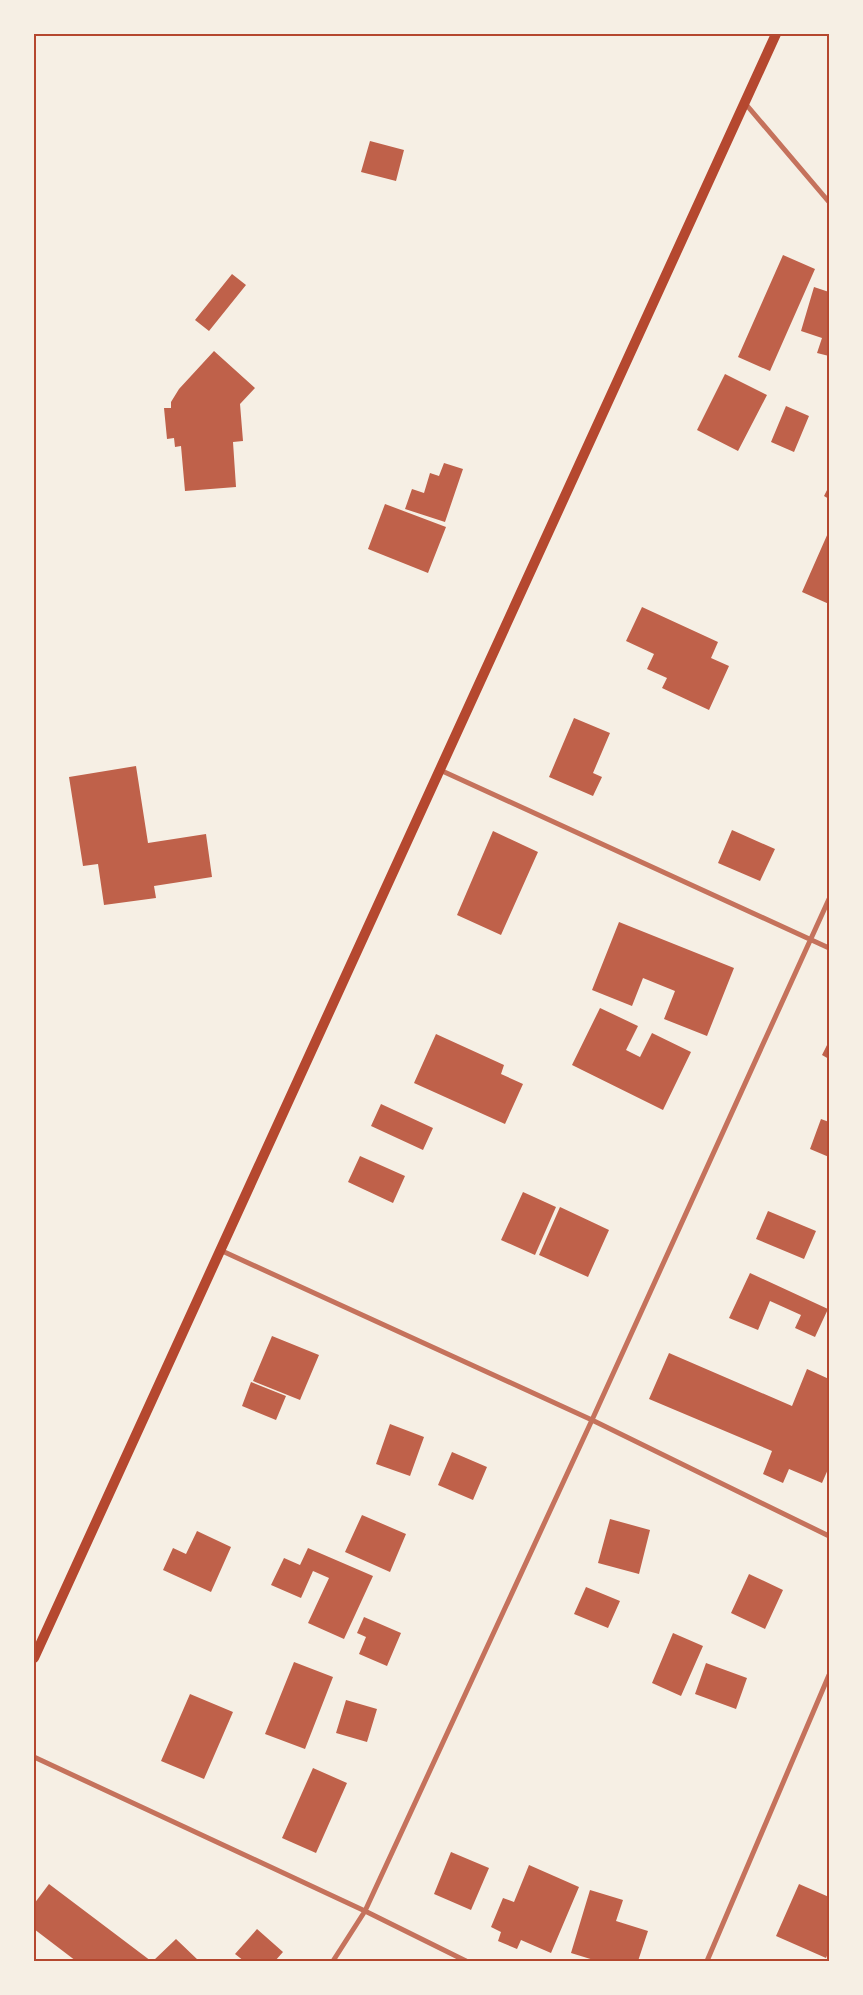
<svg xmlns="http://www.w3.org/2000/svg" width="863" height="1995" font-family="Barlow,sans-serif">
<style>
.building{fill:#bf614a}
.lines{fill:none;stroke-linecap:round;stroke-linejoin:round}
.minor{stroke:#c5725c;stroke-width:5}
.secondary{stroke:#b5482f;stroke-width:10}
.neatline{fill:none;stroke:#b5482f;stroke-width:2}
</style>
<rect width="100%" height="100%" fill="#f6efe4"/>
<path class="building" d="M370,141L404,150L396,181L361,172Z
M783,255L815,269L770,371L738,357Z
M232,274L246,285L209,331L195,320Z
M814,287L829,292V356L817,353L822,338L801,331Z
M214,351L255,388L240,404L243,441L233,442L236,487L185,491L181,446L175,447L174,438L167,439L164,408H171V402L179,389Z
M725,374L767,395L738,451L697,430Z
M786,406L809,416L794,452L771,442Z
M444,463L463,469L445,522L405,509L412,489L424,493L430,473L439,476Z
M829,486V499L824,496Z
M385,504L446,527L428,573L368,549Z
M828,533L829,534V604L802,592Z
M642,607L718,642L711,658L729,666L709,710L662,688L667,678L647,669L654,654L626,641Z
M574,718L610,733L593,773L602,777L593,796L549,777Z
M136,766L148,843L206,834L212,877L154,886L156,898L104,905L98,864L83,866L69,777Z
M732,830L775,849L760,881L718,863Z
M493,831L538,852L501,935L457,915Z
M619,922L734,968L707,1036L664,1019L675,991L643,978L632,1006L592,990Z
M600,1008L638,1026L626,1050L640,1057L652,1033L691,1052L663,1110L572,1065Z
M436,1034L504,1065L501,1074L523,1084L505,1124L414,1083Z
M829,1041V1059L822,1055Z
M381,1104L433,1128L423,1150L371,1126Z
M821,1119L829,1122V1157L810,1149Z
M360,1156L405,1176L393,1203L348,1182Z
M523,1192L556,1207L535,1255L501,1240Z
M560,1207L609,1230L588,1277L539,1255Z
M768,1211L816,1231L804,1259L756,1239Z
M750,1273L828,1309L815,1337L795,1328L801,1315L770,1301L758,1330L729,1318Z
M272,1336L319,1355L300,1400L253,1381Z
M669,1353L792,1406L807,1369L829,1379V1467L822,1483L789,1469L783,1483L763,1474L772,1451L649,1399Z
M251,1382L286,1396L276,1420L242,1406Z
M390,1424L424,1437L410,1476L376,1464Z
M452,1452L487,1467L473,1500L438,1485Z
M362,1515L406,1534L390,1572L345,1552Z
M610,1519L650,1530L639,1574L598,1563Z
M197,1531L231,1547L211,1592L163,1570L173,1548L186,1554Z
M308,1548L373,1576L344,1639L308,1623L329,1578L313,1571L301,1598L271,1585L284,1558L300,1565Z
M749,1574L783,1590L765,1629L731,1613Z
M586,1587L620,1601L608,1628L574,1614Z
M364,1617L401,1633L387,1666L359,1654L366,1637L357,1633Z
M673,1633L703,1646L681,1696L652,1683Z
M294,1662L333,1677L305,1749L265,1734Z
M706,1663L747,1678L736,1709L695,1694Z
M190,1694L233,1712L204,1779L161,1761Z
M346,1700L377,1709L367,1742L336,1733Z
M313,1768L347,1783L316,1853L282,1838Z
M451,1852L489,1868L471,1910L434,1894Z
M529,1865L579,1887L551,1953L521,1940L517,1949L498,1941L501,1932L491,1927L503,1898L514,1902Z
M49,1884L151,1961H76L34,1929V1904Z
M799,1884L829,1897V1951L826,1958L776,1936Z
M590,1890L623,1900L616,1921L648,1931L638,1961H597L571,1953Z
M257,1929L283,1952L275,1961H244L235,1954Z
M176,1939L199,1961H153Z"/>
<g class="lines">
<path class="minor" d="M744,102L829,202
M440,770L829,948
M220,1250L592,1420L829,1536
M34,1757L365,1911L466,1961
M333,1961L365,1911L592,1420L829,899
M707,1961L829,1675"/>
<path class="secondary" d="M34,1658L776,34"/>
</g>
<rect width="863" height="1995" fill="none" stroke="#f6efe4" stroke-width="70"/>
<rect x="35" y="35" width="793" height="1925" class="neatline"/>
</svg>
